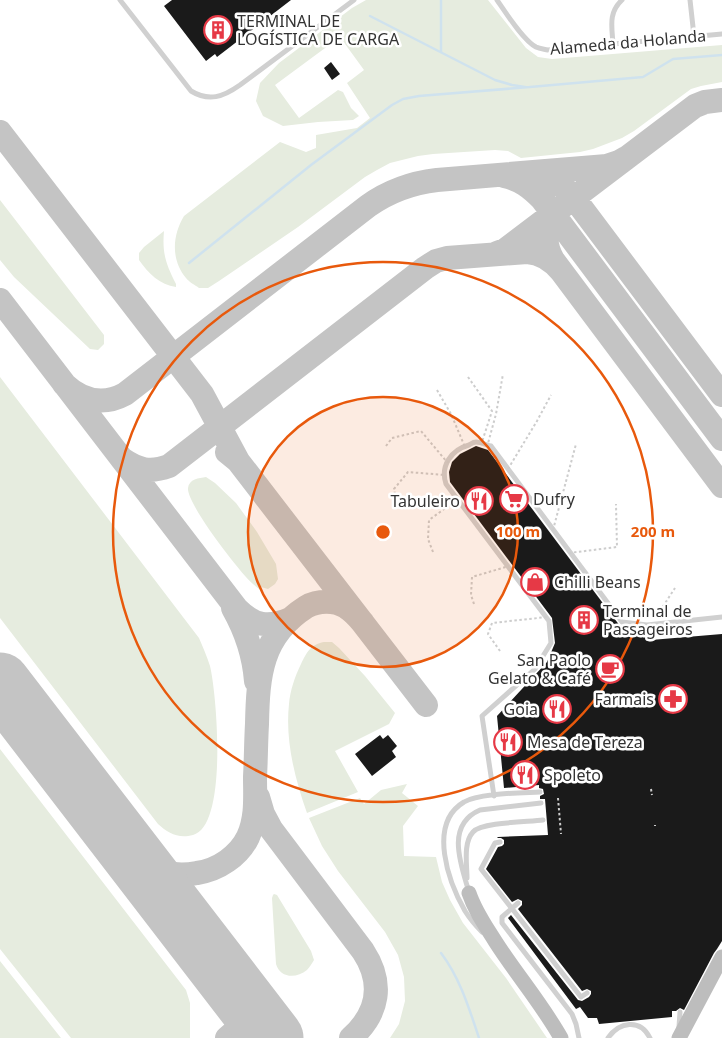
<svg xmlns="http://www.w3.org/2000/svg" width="722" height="1038" font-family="'Noto Sans',sans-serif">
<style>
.green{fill:#e6ecdf}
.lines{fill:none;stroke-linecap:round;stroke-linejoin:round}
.stream{stroke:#cfe2ee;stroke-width:2.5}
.taxiway{stroke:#c4c4c4;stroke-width:24}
.runway{stroke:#c4c4c4;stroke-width:61}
.building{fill:#1a1a1a}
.path{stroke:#cdcdcd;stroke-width:2;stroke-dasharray:2.5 2.5;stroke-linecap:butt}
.lane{stroke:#d0d0d0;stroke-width:5}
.secondary{stroke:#bdbdbd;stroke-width:15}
.path-bridge{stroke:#cdcdcd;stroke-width:2;stroke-dasharray:2.5 2.5;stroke-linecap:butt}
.ring{fill:none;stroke:#e8590c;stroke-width:2.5}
.labels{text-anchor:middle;stroke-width:5;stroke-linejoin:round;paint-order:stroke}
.poi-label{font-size:16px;fill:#333;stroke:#fff;text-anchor:start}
.street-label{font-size:16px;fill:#333;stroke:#fff}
.centre{fill:#e8590c;stroke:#fff;stroke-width:2.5}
.ring-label{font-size:15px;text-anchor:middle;font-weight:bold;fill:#e8590c;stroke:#fff;stroke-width:5;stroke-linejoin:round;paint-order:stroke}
</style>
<rect width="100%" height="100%" fill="#fff"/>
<path class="green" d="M366,0H488L526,48L538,57L552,59L722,45V82L701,86L691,89L634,131L622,138L593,149L580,152L521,158L508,151L495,150L433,154L418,156L390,163L377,170L365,177L298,227L219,281L208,288H199C195,285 189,282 186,278C171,260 172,236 184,216L280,142L306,152L316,148V135L357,128L370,118L347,83L364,70L340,37L275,85L299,118L338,90L343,92L351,108L359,116L353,120L318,122L283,126L263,116L256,101L260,83L279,63L352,8Z
M0,200L104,335V344L98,350L90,349L14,277L0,260Z
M164,231C162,254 166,264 176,284V287C160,285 148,273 139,260V253L144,247Z
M0,377L199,638C203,647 207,657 210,666C217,695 228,826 193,835C178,839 168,833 158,824L0,618Z
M206,477L215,483L236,503L257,532L276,564L278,579L275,584L268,589L261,587L259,589C257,587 255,586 253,584C240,573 186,503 188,488C189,479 199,478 206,477Z
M324,642H332L339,648L365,676L395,713L389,724L335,751L358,792L307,813C295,779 285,741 289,704C290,691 295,676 301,664C307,652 310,645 324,642Z
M0,749L186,990L190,1003V1038H71L0,949Z
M407,784L402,793L418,806L403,826L404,856L436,857L442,882L450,900L463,923L506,978L547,1038H390L399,1024L405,1001L404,977L398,955L385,932L338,871L322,846L309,818L360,798L364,804L381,790Z
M274,894L277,895L311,951L314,960C312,963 310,967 307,970C296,979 280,978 276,964L272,898L273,895Z
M0,961L61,1038H0Z"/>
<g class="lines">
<path class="stream" d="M370,16L495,80L512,85L525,87
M441,52V0
M530,87L643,77L673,59L722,55
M189,263L311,165L392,105L403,99L419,96L530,87
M441,953C460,978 469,1008 479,1038"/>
<path class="taxiway" d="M0,132L202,394L238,461
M535,174C552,178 563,185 574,198L722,395
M504,176C520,179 531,188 542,199L722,439
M561,208C545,224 542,241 553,260L722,486
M497,253L505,250L695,106L705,102L722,100
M0,300L237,609C254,626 268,628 290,619
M64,384C82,401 103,406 125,394L368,206C389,191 411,183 437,180L607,166L619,162L626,158
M227,452L238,461L426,705
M122,459C138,470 150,473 169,466L425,268L436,261L447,258L527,252C542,253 552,260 561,271
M233,608C246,631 254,655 256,681
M258,797L263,814L271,829L363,951C384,983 379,1013 351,1038
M114,831C138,859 157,881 197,873C218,870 239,856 248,837C257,817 255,797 255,777C256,759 256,741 257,724C258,675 261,636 306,607C318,600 335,600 346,607C353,611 358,617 363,623
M270,1034L274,1038
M227,1038L255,1014"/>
<path class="runway" d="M0,683L273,1038"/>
</g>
<path class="building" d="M172,0H291L217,57L215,54L206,61L164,6Z
M331,62L340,74L332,80L324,68Z
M476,446L488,450L620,626L624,627L626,630L629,627L643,629L651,640L722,634V941L717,949L714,953L684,1010L680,1008L676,1011H672V1017L599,1024L597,1018H588L580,1007L576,1009L508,918L511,915L578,1000L582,1001L589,997L591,994V991L587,989L582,991L518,909L522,905V901L518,899L512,902L486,869L498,847L502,846L504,844V840L501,838H497L498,837L548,835L545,799H540V796L544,794L543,789L539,788V785L504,788L497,716L547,662L555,643L552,618L450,482L449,472L452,462L460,454Z
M380,735L383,739L388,735L397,746L392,751L396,757L372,776L355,754Z"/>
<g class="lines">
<path class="path" d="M651,789L652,795
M558,798L561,834
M655,825V826"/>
<path class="lane" d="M120,0L191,91C209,102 223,97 240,85L354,0
M497,0C506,13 523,40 536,47C540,49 544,49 548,50L722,34
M690,0L694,36
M613,44C612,27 608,13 622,0
M494,796L482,716L535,669L551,643L549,621L446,484C440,466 451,450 469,445C471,444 473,442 476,442C480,442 487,445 491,446L622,622L647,625L722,617
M500,842L495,843L481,869L581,997L587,993
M467,878C467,864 463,843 473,832C482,822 529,822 543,820
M469,892C461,865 445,825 480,810L541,803
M518,903L502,917V923L572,1014L576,1024L579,1038
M482,932C476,926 470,919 465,911C449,883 427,824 464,802C478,793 522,793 540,792
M679,1027L680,1012
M608,1038C619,1022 640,1018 650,1038"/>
<path class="secondary" d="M469,893C475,911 485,925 495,941C516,974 542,1004 561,1038
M679,1038L722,957"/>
<path class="path-bridge" d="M468,377L492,411L481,445
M437,390L451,414L465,447
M386,446L392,438L421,431L447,462H449
M487,447L496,414L503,374
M508,469L537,421L551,395
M396,499L394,489L408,472L445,475
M553,530L576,444
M433,552L428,539L429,520L458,499
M569,553L617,547L616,504
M474,604L471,595L472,577L509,566
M617,618L658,614L675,588
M500,651L488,634L492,623L547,617"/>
</g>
<circle cx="383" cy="532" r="135" fill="#e8590c" fill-opacity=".12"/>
<g class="ring">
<circle cx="383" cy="532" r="135"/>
<circle cx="383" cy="532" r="270"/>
</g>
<defs>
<symbol id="building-ring" viewBox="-11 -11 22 22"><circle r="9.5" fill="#fff" stroke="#e63946" stroke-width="1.5"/><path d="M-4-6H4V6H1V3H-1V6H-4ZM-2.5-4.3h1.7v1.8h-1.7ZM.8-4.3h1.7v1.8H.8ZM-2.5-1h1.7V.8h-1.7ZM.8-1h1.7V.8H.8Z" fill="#e63946"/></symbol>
<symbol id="supermarket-ring" viewBox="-11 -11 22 22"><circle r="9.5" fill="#fff" stroke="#e63946" stroke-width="1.5"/><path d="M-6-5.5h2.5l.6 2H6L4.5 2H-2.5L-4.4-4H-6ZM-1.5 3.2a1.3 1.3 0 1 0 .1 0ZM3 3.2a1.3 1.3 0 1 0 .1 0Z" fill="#e63946"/></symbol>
<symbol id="restaurant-ring" viewBox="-11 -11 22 22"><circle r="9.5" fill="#fff" stroke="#e63946" stroke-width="1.5"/><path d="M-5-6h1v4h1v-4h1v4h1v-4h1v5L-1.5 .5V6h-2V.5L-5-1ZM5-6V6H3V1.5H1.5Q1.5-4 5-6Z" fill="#e63946"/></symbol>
<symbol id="shop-ring" viewBox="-11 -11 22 22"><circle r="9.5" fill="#fff" stroke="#e63946" stroke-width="1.5"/><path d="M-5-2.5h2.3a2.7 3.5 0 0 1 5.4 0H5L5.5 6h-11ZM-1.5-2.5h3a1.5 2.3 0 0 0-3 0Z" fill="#e63946"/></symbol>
<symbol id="cafe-ring" viewBox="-11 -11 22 22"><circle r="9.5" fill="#fff" stroke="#e63946" stroke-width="1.5"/><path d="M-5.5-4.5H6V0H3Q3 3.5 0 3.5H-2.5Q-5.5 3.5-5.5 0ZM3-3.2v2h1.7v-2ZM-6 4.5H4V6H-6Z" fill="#e63946"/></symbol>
<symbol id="pharmacy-ring" viewBox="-11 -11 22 22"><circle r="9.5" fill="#fff" stroke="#e63946" stroke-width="1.5"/><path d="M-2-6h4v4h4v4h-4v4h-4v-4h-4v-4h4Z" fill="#e63946"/></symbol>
</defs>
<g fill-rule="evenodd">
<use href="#building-ring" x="202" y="14" width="32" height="32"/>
<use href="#supermarket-ring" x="498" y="483" width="32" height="32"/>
<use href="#restaurant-ring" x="463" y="485" width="32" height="32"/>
<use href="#shop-ring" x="519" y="566" width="32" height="32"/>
<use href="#building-ring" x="568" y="604" width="32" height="32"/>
<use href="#cafe-ring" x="594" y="653" width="32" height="32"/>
<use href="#pharmacy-ring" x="657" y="683" width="32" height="32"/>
<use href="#restaurant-ring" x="541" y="693" width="32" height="32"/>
<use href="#restaurant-ring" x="492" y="726" width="32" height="32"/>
<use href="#restaurant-ring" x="509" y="759" width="32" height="32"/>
</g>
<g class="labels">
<g class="poi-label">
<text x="237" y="27">TERMINAL DE<tspan x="237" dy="18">LOGÍSTICA DE CARGA</tspan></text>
<text x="533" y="505">Dufry</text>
<text x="460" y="507" text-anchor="end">Tabuleiro</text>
<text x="554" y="588">Chilli Beans</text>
<text x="603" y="617">Terminal de<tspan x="603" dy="18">Passageiros</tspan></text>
<text x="591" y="666" text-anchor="end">San Paolo<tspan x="591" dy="18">Gelato &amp; Café</tspan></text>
<text x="654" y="705" text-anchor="end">Farmais</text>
<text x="538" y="715" text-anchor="end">Goia</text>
<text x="527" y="748">Mesa de Tereza</text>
<text x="544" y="781">Spoleto</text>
</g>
<g class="street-label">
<text transform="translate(628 42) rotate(-5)" y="6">Alameda da Holanda</text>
</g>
</g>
<circle cx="383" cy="532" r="8" class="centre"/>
<g class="ring-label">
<text x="518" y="537">100 m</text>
<text x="653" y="537">200 m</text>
</g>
</svg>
